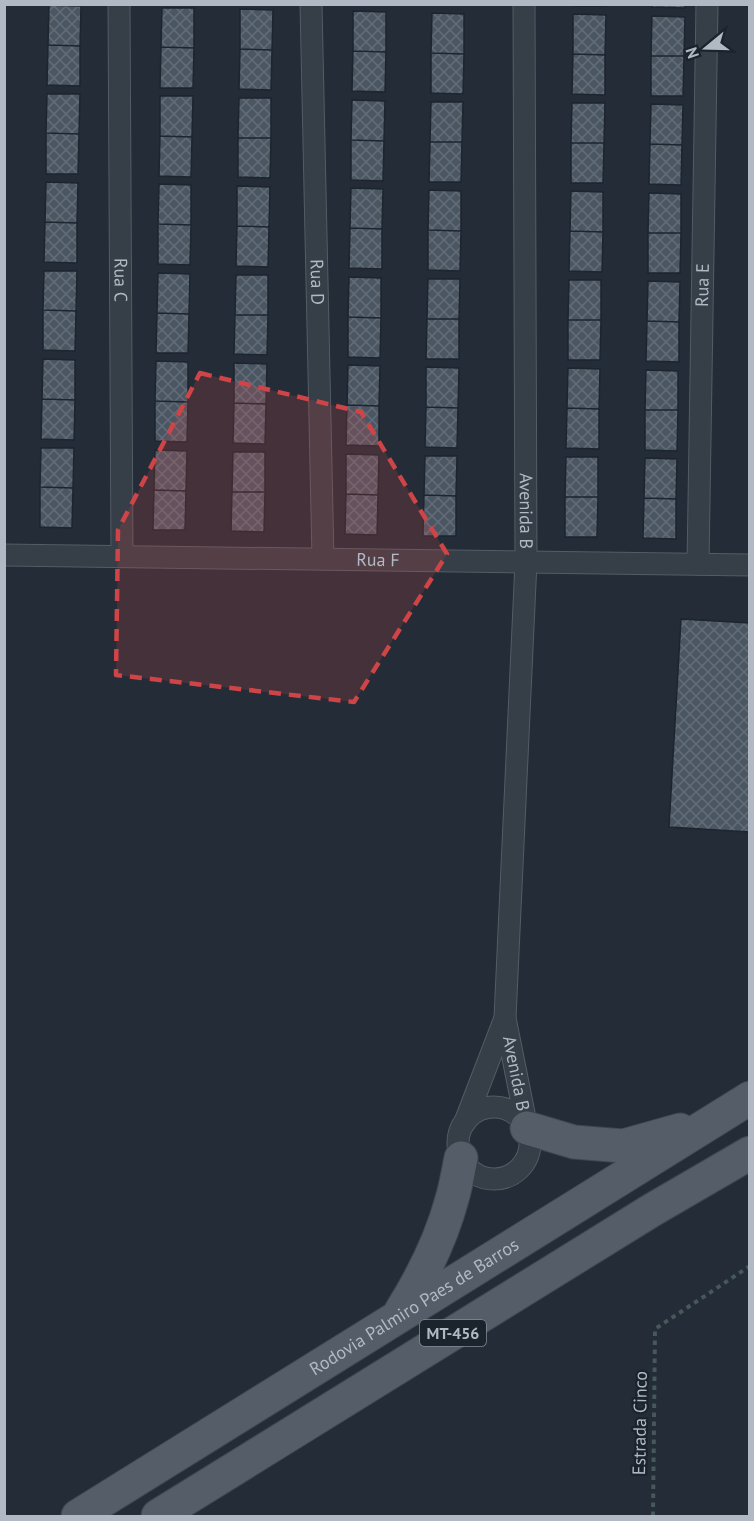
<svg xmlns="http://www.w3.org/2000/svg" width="754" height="1521" font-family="'PT Sans',sans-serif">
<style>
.building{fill:url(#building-cross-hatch);stroke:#1d252f;stroke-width:1.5}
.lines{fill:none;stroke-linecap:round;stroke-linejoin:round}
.minor-casing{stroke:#545c66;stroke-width:23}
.primary-casing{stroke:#3f4751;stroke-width:35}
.path{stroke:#46585a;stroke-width:4;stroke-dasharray:4.5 4.5;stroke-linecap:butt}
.minor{stroke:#363e48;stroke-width:21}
.primary{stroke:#545d68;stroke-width:33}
.marked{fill:#cf4547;fill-opacity:0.2;stroke:#cf4547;stroke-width:4.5;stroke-dasharray:12 8;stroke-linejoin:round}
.labels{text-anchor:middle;stroke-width:4.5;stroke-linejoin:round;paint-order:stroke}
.shield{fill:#1b232d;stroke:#848c97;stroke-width:1.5}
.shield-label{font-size:16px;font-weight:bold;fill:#b1b9c4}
.street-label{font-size:18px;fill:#b1b9c4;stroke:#1b232d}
</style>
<defs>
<pattern id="building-cross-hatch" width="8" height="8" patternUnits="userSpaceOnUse" patternTransform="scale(1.5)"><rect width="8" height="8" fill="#4b5663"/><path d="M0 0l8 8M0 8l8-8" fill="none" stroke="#636c78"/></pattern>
</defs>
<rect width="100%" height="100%" fill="#232c37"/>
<path class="building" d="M574,4H606V6H574Z
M652,4H685V8L652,7Z
M49,5L81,6L80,46L48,45Z
M162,8H194V48L161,47Z
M240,9L273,10L272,50L240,49Z
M353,11L386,12V52L353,51Z
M432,13L464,14V54L431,53Z
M573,14L606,15L605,55L573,54Z
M652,16L685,17L684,56H651Z
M48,45L80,46V86L47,85Z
M161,47L194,48L193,88H160Z
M240,49L272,50L271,90L239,89Z
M353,51L386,52L385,92L352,91Z
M431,53L464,54L463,94L431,93Z
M573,54L605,55V95L572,94Z
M651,56H684L683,96H651Z
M47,94H80L79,134L46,133Z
M160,96H193L192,137L160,136Z
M239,98H271V138H238Z
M352,100L385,101L384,141L351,140Z
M431,102H463L462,142H430Z
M572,103H605L604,143H571Z
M651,104L683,105L682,145L650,144Z
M46,133L79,134L78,174H46Z
M160,136L192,137L191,177L159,176Z
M238,138H271L270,178L238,177Z
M351,140L384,141L383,181L351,180Z
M430,142H462L461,182H429Z
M571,143H604L603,183H571Z
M650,144L682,145L681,185L649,184Z
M46,182L78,183L77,223L45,222Z
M159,184L191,185V225L158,224Z
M237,186L270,187L269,227L237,226Z
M351,188L383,189L382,229L350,228Z
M429,190L461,191V231L428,230Z
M571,191L603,192V232L570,231Z
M649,193L681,194V233H648Z
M45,222L77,223V263L44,262Z
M158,224L191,225L190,265L158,264Z
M237,226L269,227L268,267L236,266Z
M350,228L382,229V269L349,268Z
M428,230L461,231L460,271L428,270Z
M570,231L603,232L602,272L569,271Z
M648,233H681L680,273H648Z
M44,271H77L76,311L43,310Z
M158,273L190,274L189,314L157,313Z
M236,275H268V315H235Z
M349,277L381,278V318L348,317Z
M428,279H460L459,319H427Z
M569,280H601V320H568Z
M648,281L680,282L679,322L647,321Z
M43,310L76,311L75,351L43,350Z
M157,313L189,314L188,353H156Z
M235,315H268L267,355L234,354Z
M348,317L381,318L380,358L348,357Z
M427,319H459V359H426Z
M568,320H601L600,360H568Z
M647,321L679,322V362L646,361Z
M43,359L75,360V400L42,399Z
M156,361L188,362V402L155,401Z
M234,363L267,364L266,404L234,403Z
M348,365L380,366L379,406L347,405Z
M426,367L459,368L458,408L426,407Z
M568,368L600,369L599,409L567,408Z
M646,370L678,371V410H645Z
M42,399L75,400L74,440L41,439Z
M155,401L188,402L187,442L155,441Z
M234,403L266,404L265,444L233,443Z
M347,405L379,406V446L346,445Z
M426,407L458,408L457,448L425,447Z
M567,408L599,409V449L566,448Z
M645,410H678L677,451L645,450Z
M41,448H74L73,488L40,487Z
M155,450L187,451L186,491L154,490Z
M233,452H265V492H232Z
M346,454L379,455L378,495L346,494Z
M425,456H457L456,496L424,495Z
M566,457H598V497H565Z
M645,458L677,459L676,499L644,498Z
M40,487L73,488L72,528L40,527Z
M154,490L186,491L185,530H153Z
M232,492H265L264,532L231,531Z
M346,494L378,495L377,535L345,534Z
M424,495L456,496V536H423Z
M565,497H598L597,537H565Z
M644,498L676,499V539L643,538Z
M681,619L750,623V832L669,827Z"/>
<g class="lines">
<defs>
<g id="minor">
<path id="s1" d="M119,4L122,556"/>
<path id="s2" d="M311,4L323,559"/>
<path id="s3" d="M524,4L526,562L505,1018L527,1128"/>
<path id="s4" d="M4,555L750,565"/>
<path id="s5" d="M698,564L707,4"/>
<circle cx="494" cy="1143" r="36"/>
<path d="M465,1122L505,1018"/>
</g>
<g id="primary">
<path d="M527,1128L574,1142L623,1146L680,1130"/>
<path d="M401,1311C423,1276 441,1240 452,1199C456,1186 458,1172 461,1158"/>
<path id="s6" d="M78,1516L750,1098"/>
<path d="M158,1516L652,1210L750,1153"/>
</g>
</defs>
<use href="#minor" class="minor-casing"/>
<use href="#primary" class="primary-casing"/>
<path class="path" d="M653,1516L655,1329L750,1266"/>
<use href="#minor" class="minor"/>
<use href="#primary" class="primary"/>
</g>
<path class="marked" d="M200,373L361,412L447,554L354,702L116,675L118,530Z"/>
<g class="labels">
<rect class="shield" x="420" y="1320" width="66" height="26" rx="4.5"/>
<g class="shield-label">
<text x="453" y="1339">MT-456</text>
</g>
<g class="street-label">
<text dy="6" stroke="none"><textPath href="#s1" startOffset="276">Rua C</textPath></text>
<text dy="6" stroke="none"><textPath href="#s2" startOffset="278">Rua D</textPath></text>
<text dy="6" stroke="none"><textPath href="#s5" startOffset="279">Rua E</textPath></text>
<text dy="6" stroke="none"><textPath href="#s3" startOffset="507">Avenida B</textPath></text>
<text dy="6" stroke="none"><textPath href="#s4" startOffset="374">Rua F</textPath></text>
<text dy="6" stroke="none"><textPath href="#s3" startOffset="1071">Avenida B</textPath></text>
<text dy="6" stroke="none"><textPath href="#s6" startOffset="396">Rodovia Palmiro Paes de Barros</textPath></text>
<text transform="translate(640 1423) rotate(-89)" y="6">Estrada Cinco</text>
</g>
</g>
<rect width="754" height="1521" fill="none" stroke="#b1b9c4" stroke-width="12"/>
<g transform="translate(706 48) rotate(251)" stroke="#1b232d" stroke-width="4.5" paint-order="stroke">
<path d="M0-4.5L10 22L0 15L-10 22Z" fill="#b1b9c4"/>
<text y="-9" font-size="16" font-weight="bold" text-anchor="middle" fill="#b1b9c4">N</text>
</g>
</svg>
